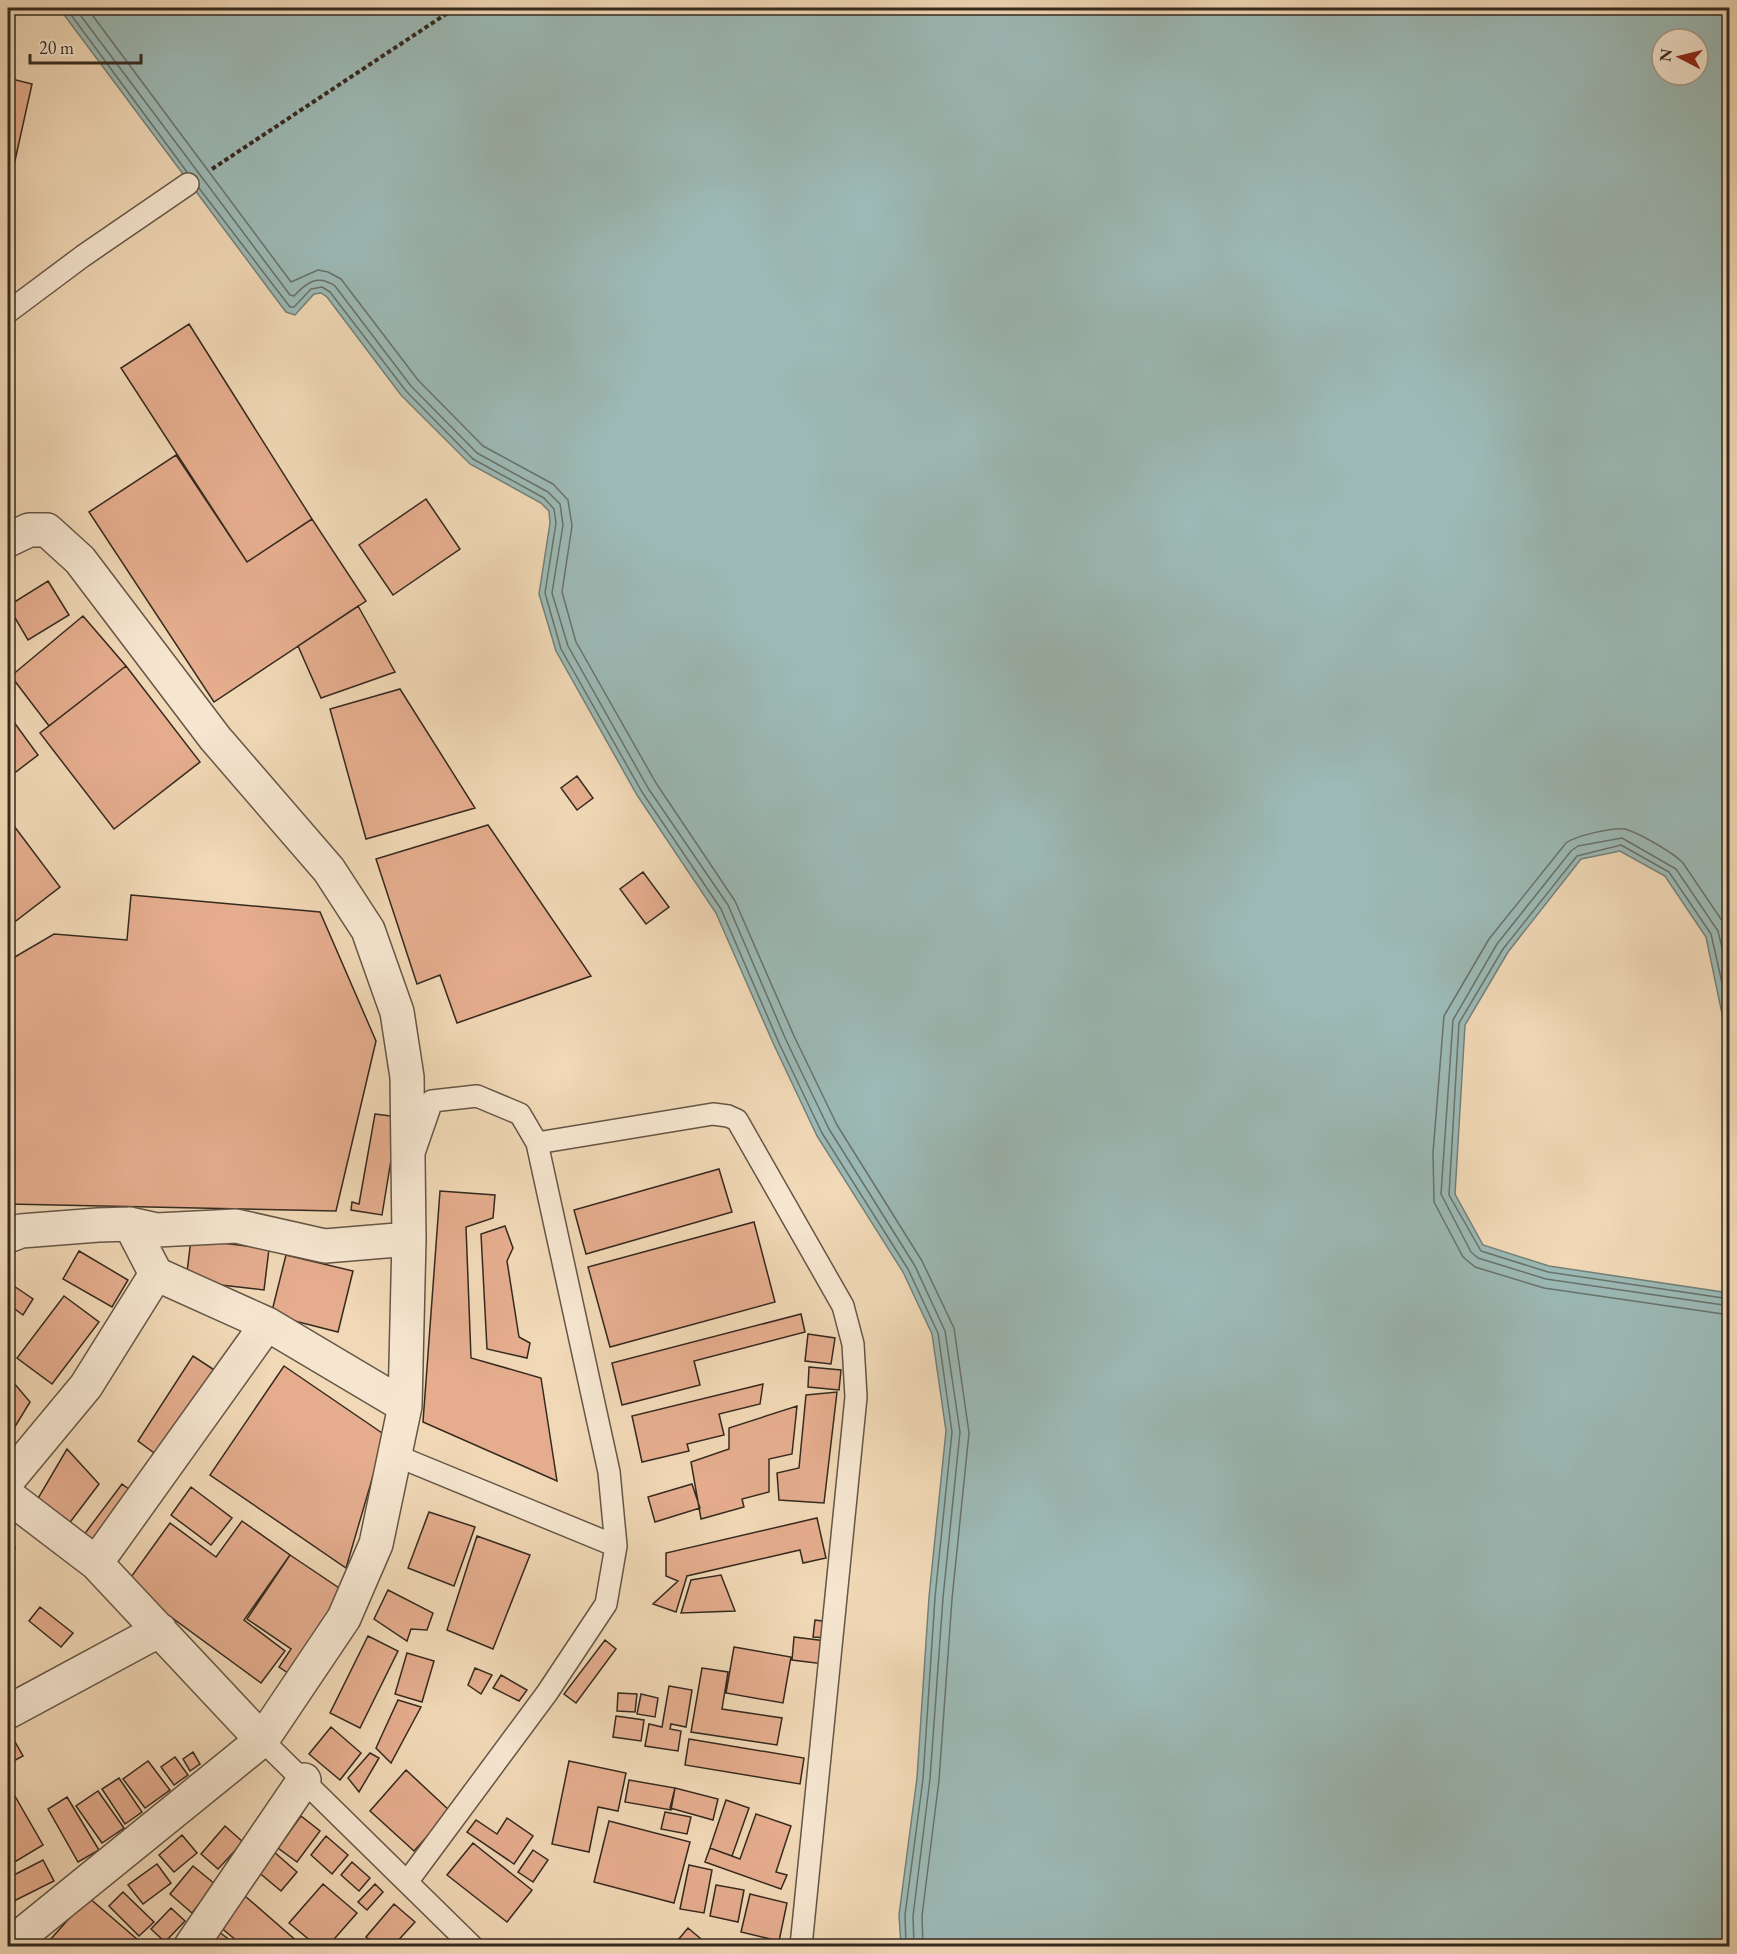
<svg xmlns="http://www.w3.org/2000/svg" width="1737" height="1954" font-family="'EB Garamond',serif">
<style>
.water{fill:#9cb9b5;stroke:#738079;stroke-width:1.5;fill-rule:evenodd}
.lines{fill:none;stroke-linecap:round;stroke-linejoin:round}
.shore{stroke:#68726a;stroke-width:1.5}
.building{fill:#e5ad8e;stroke:#352a1f;stroke-width:1.5}
.lane-casing{stroke:#645645;stroke-width:24}
.street-casing{stroke:#645645;stroke-width:36}
.path{stroke:#352a1f;stroke-width:4;stroke-dasharray:4.5 3;stroke-linecap:butt}
.lane{stroke:#f6e6d0;stroke-width:21}
.street{stroke:#f6e6d0;stroke-width:33}
</style>
<rect width="100%" height="100%" fill="#f1d8b6"/>
<filter id="stains"><feTurbulence type="fractalNoise" baseFrequency=".00333" numOctaves="4"/><feColorMatrix values="0 0 0 0 .2 0 0 0 0 .09 0 0 0 0 .02 0 0 0 .5 -.17"/></filter>
<radialGradient id="worn" r=".72"><stop offset=".6" stop-color="#630" stop-opacity="0"/><stop offset="1" stop-color="#630" stop-opacity=".3"/></radialGradient>
<path class="water" d="M59,8H1729V1047L1706,937L1665,876L1620,851L1581,859L1508,952L1465,1025L1455,1194L1483,1245L1549,1266L1729,1293V1946H901L899,1915L917,1778L929,1597L946,1431L932,1334L903,1272L817,1136L774,1045L716,913L637,795L556,651L539,594L550,523L549,511L541,503L470,464L401,395L327,297L321,293L314,294L295,315L286,312ZM1662,39H1698V75H1662Z"/>
<g class="lines">
<path class="shore" d="M66,8L187,172
M75,8L290,295L294,296C307,282 318,274 335,286L411,386L477,453L548,492L560,504L563,525L552,593L568,646L648,788L728,905L786,1040L829,1129L915,1266L945,1331L960,1432L943,1598L930,1779L913,1916L914,1946
M87,8L291,282L318,270L328,272L341,279L418,380L483,446L553,484L568,500L572,526L562,592L576,642L656,783L735,901L794,1036L837,1125L922,1261L954,1328L969,1433L952,1599L939,1780L922,1916L923,1946
M199,188L290,307H294L311,289L322,287L330,292L406,391L473,459L544,498L554,509L556,523L545,593L561,649L642,792L721,909L779,1043L822,1133L908,1269L938,1333L952,1432L935,1597L923,1779L905,1915L906,1946
M1730,939L1725,925L1683,863C1674,853 1639,833 1625,829C1613,827 1575,836 1566,843L1489,939L1444,1016L1433,1153L1434,1202L1463,1257L1475,1267L1544,1288L1730,1315
M1730,982L1718,931L1676,869L1622,838L1578,846L1571,851L1497,944L1453,1020L1441,1194L1471,1252L1478,1258L1546,1279L1730,1306
M1730,1018L1711,934L1669,872L1621,845L1577,856L1503,949L1459,1023L1449,1195L1481,1251L1548,1272L1730,1299"/>
</g>
<path class="building" d="M8,78L32,84L8,192Z
M189,324L312,519L247,562L121,368Z
M176,455L247,562L312,519L366,601L214,702L89,512Z
M426,499L460,549L393,595L359,545Z
M48,581L69,615L28,640L8,606Z
M358,606L395,672L321,698L298,646Z
M83,616L126,666L49,726L11,676Z
M126,666L200,762L114,829L40,733Z
M400,689L475,808L366,839L330,709Z
M8,714L38,755L8,778Z
M577,776L593,798L577,810L561,788Z
M8,818L60,887L8,927Z
M488,825L591,976L457,1023L440,975L417,984L376,859Z
M643,872L669,907L646,924L620,889Z
M131,895L320,912L376,1041L336,1211L8,1204V961L54,934L127,940Z
M375,1114L398,1117L382,1215L351,1210L352,1202L359,1204Z
M719,1169L732,1212L586,1254L574,1210Z
M440,1191L495,1195L493,1218L466,1227L471,1358L541,1378L557,1481L423,1422Z
M754,1222L775,1302L610,1347L588,1267Z
M505,1226L513,1248L507,1261L519,1337L530,1343L527,1358L487,1349L481,1234Z
M191,1239L269,1249L264,1290L186,1281Z
M79,1251L128,1280L112,1307L63,1279Z
M286,1255L353,1271L338,1332L271,1315Z
M8,1282L33,1299L23,1315L8,1304Z
M64,1296L99,1322L52,1384L17,1358Z
M801,1314L805,1332L694,1361L700,1385L622,1405L612,1363Z
M808,1334L835,1338L831,1364L805,1361Z
M193,1356L225,1377L165,1461L138,1441Z
M284,1366L385,1435L346,1568L210,1475Z
M809,1367L841,1370L839,1390L808,1387Z
M8,1376L30,1402L8,1438Z
M763,1384L760,1404L719,1414L724,1435L687,1444L689,1451L642,1462L632,1416Z
M837,1392L824,1503L779,1500L777,1473L799,1468L806,1395Z
M797,1406L792,1454L769,1459V1492L742,1499L744,1507L701,1519L691,1462L729,1449V1428Z
M67,1449L99,1484L68,1525L37,1500Z
M122,1484L138,1496L98,1548L83,1536Z
M692,1484L700,1508L655,1522L648,1497Z
M191,1487L232,1518L211,1545L171,1515Z
M429,1512L475,1527L454,1586L408,1568Z
M817,1518L826,1558L803,1563L800,1550L687,1576L676,1612L653,1604L678,1581L666,1576V1553Z
M242,1521L290,1555L244,1620L285,1651L261,1683L126,1584L170,1523L216,1557Z
M8,1529L15,1549L8,1560Z
M477,1536L530,1555L493,1649L447,1630Z
M290,1555L345,1592L291,1675L279,1667L291,1649L247,1619Z
M721,1575L735,1611L681,1613L691,1580Z
M388,1590L433,1613L427,1630L411,1629L407,1641L374,1619Z
M40,1607L73,1633L61,1647L29,1621Z
M815,1620L829,1622L828,1638L813,1637Z
M368,1636L398,1651L360,1728L330,1713Z
M794,1637L826,1641L824,1664L792,1660Z
M605,1640L616,1649L576,1703L564,1694Z
M734,1647L791,1657L783,1703L726,1693Z
M407,1653L434,1661L422,1702L395,1694Z
M475,1668L492,1675L481,1694L468,1685Z
M702,1668L728,1672L722,1709L782,1718L777,1745L691,1732Z
M501,1675L527,1690L519,1701L493,1688Z
M669,1686L692,1690L686,1727L671,1724L670,1729L681,1731L678,1751L645,1746L649,1724L662,1727Z
M618,1693L637,1694L635,1712L617,1711Z
M641,1694L658,1698L655,1717L637,1714Z
M398,1700L421,1707L391,1763L376,1748Z
M616,1716L644,1720L641,1741L613,1737Z
M331,1727L361,1753L340,1780L309,1754Z
M10,1733L23,1756L8,1764V1734Z
M689,1739L804,1758L800,1784L685,1765Z
M193,1752L200,1764L190,1771L183,1759Z
M370,1753L379,1758L359,1792L348,1778Z
M175,1757L188,1775L174,1785L161,1767Z
M148,1761L170,1790L145,1808L123,1779Z
M569,1761L626,1773L618,1811L598,1807L589,1852L552,1844Z
M406,1770L450,1811L414,1851L370,1811Z
M119,1778L142,1812L125,1824L102,1789Z
M629,1780L675,1788L671,1810L625,1802Z
M675,1788L718,1799L713,1820L670,1808Z
M12,1791L43,1845L8,1866V1794Z
M98,1791L124,1828L102,1843L76,1806Z
M67,1797L99,1850L78,1862L48,1809Z
M726,1800L749,1808L732,1856L710,1848Z
M665,1812L691,1817L687,1834L661,1829Z
M756,1814L791,1826L776,1872L787,1875L781,1889L705,1862L710,1848L740,1859Z
M301,1816L320,1831L297,1862L278,1848Z
M507,1818L533,1836L514,1864L467,1832L476,1820L497,1834Z
M609,1821L690,1842L674,1903L594,1882Z
M225,1826L243,1842L218,1869L201,1854Z
M182,1835L197,1853L174,1872L159,1855Z
M326,1836L348,1855L332,1874L311,1855Z
M473,1843L532,1890L507,1922L447,1875Z
M533,1850L548,1860L533,1882L518,1872Z
M273,1851L297,1872L281,1891L257,1871Z
M43,1860L54,1881L8,1904V1878Z
M352,1862L370,1878L359,1891L341,1875Z
M157,1864L171,1883L143,1904L128,1885Z
M689,1865L712,1870L704,1913L680,1909Z
M193,1866L215,1884L192,1913L170,1894Z
M323,1884L357,1913L328,1946H317L289,1923Z
M375,1884L383,1892L367,1910L358,1902Z
M716,1885L744,1890L738,1922L710,1916Z
M123,1892L154,1922L139,1936L109,1906Z
M750,1894L787,1903L779,1941L741,1932Z
M245,1896L299,1943L296,1946H243L219,1926Z
M88,1897L145,1946H57L50,1940Z
M394,1904L415,1922L393,1946H378L366,1937Z
M171,1908L185,1921L165,1942L151,1929Z
M688,1928L707,1944L705,1946H685L678,1940Z
M219,1932L238,1946H209Z"/>
<g class="lines">
<defs>
<path id="lane" d="M8,312L83,256L188,184
M537,1143L713,1114L728,1116L737,1120L843,1306L853,1344L856,1397L801,1946
M397,1456L616,1546
M262,1740L472,1946
M407,1882L547,1693L606,1604L616,1546L609,1472L537,1143L520,1114L477,1096L432,1101L415,1150"/>
<path id="street" d="M8,540L29,530H47L80,560L215,738L329,870L368,930L397,1012L407,1077L409,1239L405,1406L376,1544L344,1618L262,1740L8,1946
M130,1224L156,1274L267,1324L405,1406
M8,1236L21,1231L98,1225L130,1224L157,1230L236,1226L325,1246L409,1239
M8,1480L86,1386L156,1274
M8,1496L96,1563L262,1740
M96,1563L267,1324
M8,1712L160,1630
M191,1946L304,1780"/>
</defs>
<use href="#lane" class="lane-casing"/>
<use href="#street" class="street-casing"/>
<path class="path" d="M212,169L449,12"/>
<use href="#lane" class="lane"/>
<use href="#street" class="street"/>
</g>
<rect width="1737" height="1954" fill="none" stroke="#f1d8b6" stroke-width="30"/>
<rect x="9" y="9" width="1719" height="1936" fill="none" stroke="#352a1f" stroke-width="3"/>
<rect x="15" y="15" width="1707" height="1924" fill="none" stroke="#352a1f" stroke-width="1.5"/>
<g transform="translate(1680 57) rotate(277)"><circle r="28" fill="#f6e6d0" stroke="#a99b89" stroke-width="1.5"/>
<path d="M0-4.5L10 22L0 15L-10 22Z" fill="#8f2418"/>
<text y="-9" font-size="16" font-weight="bold" text-anchor="middle" fill="#352a1f">N</text>
</g>
<path d="M30 54v9h111v-9" fill="none" stroke="#352a1f" stroke-width="3"/>
<text x="39" y="54" font-size="18" fill="#352a1f" stroke="#f6e6d0" stroke-width="4.5" paint-order="stroke">20 m</text>
<rect width="100%" height="100%" filter="url(#stains)"/>
<rect width="100%" height="100%" fill="url(#worn)"/>
</svg>
